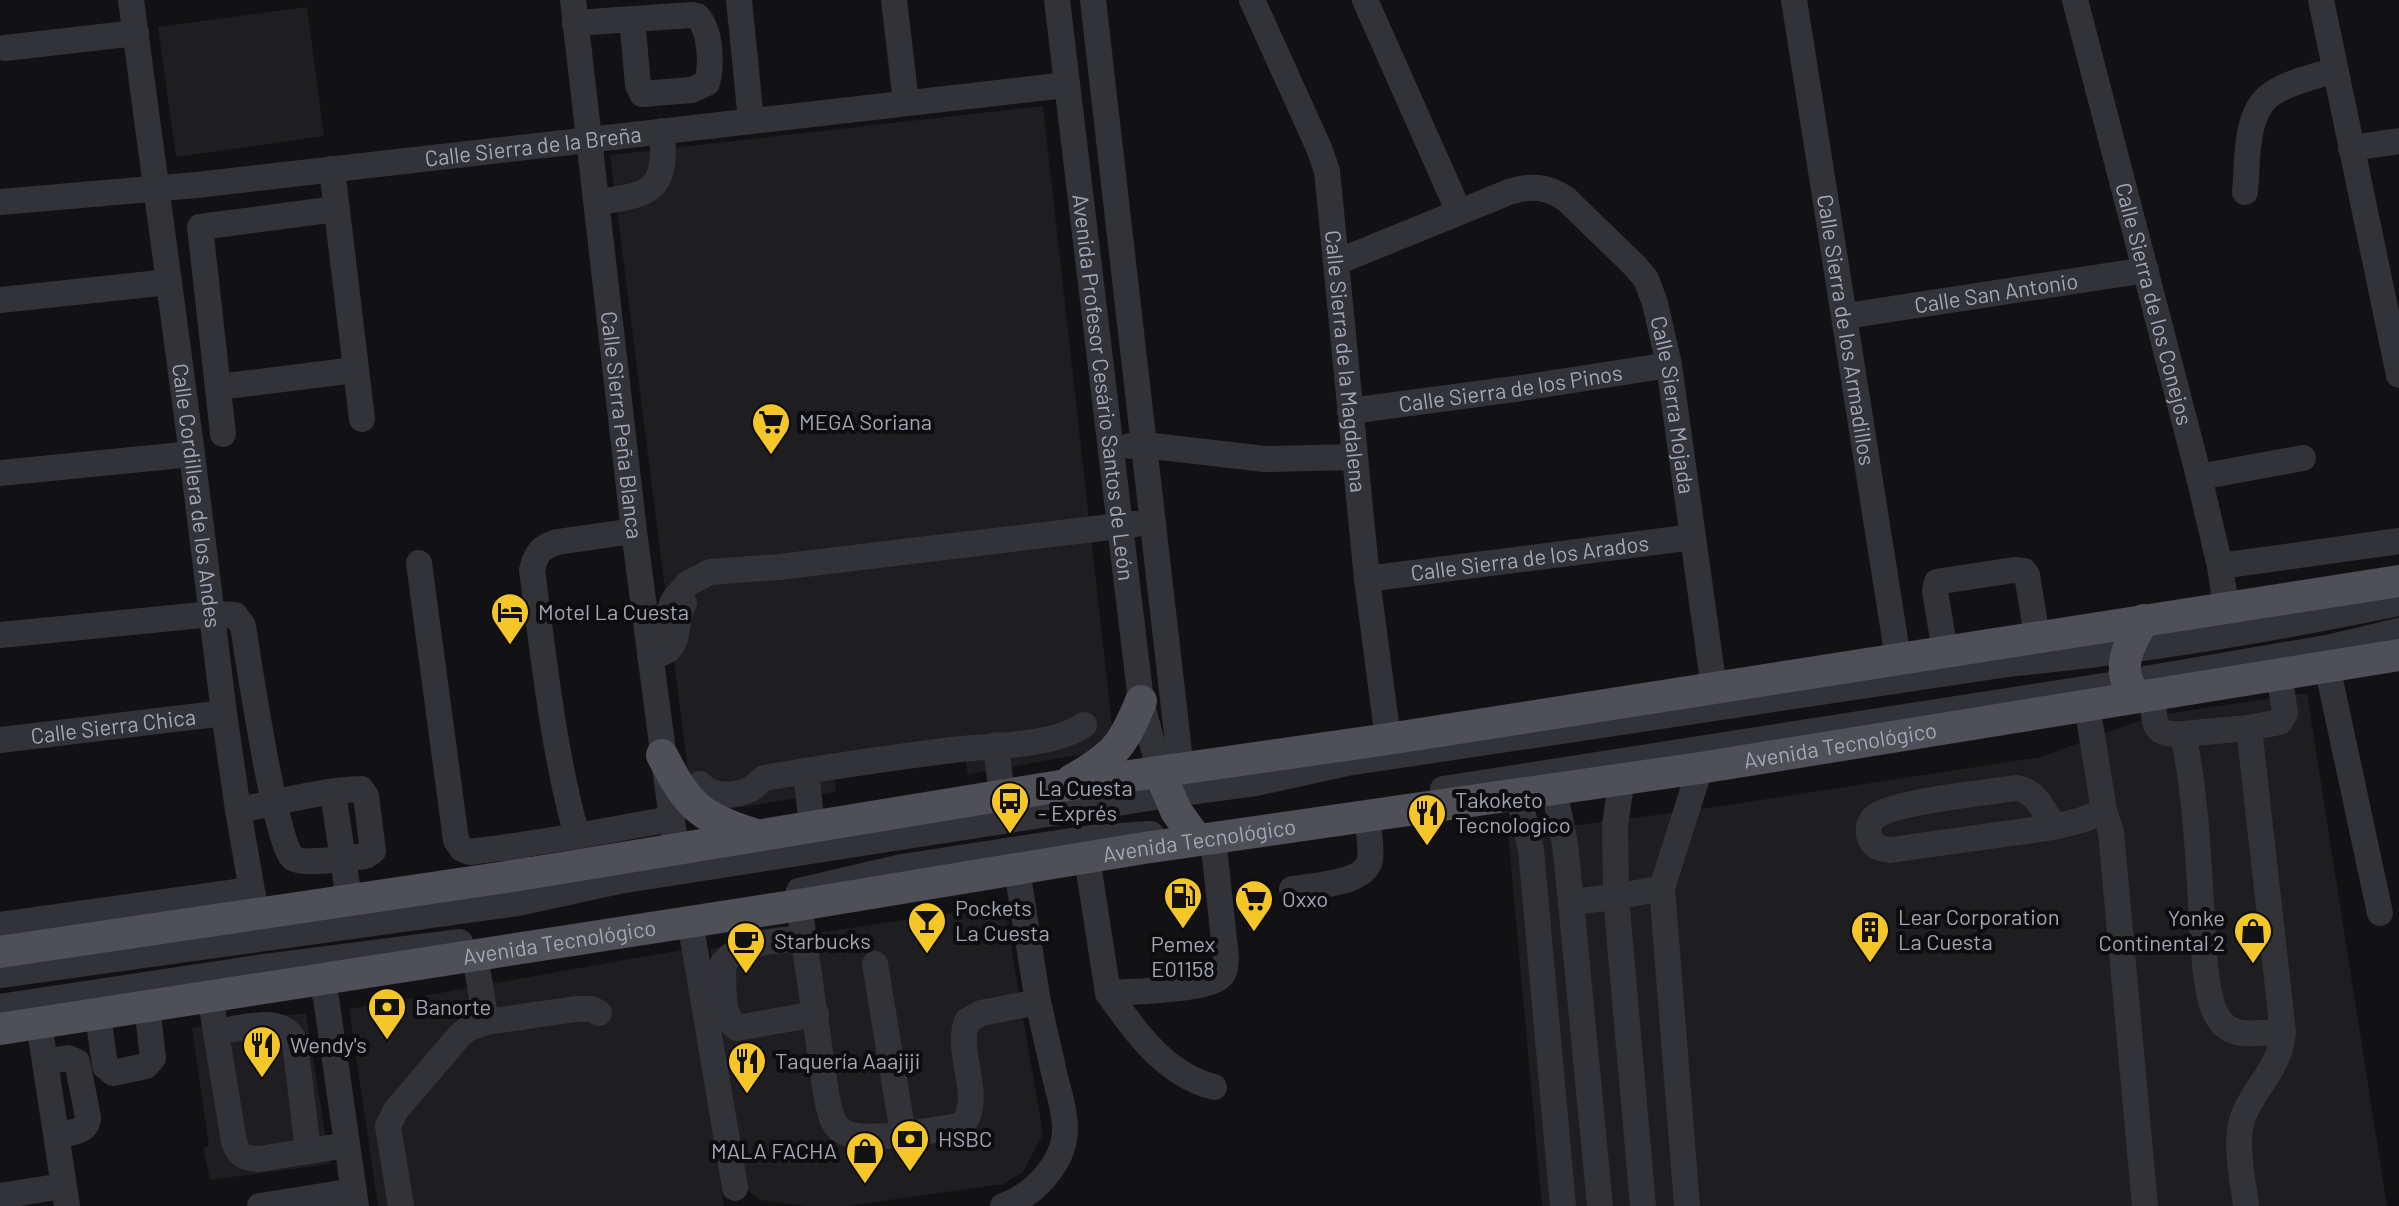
<svg xmlns="http://www.w3.org/2000/svg" width="2399" height="1206" font-family="Barlow,sans-serif">
<style>
.built{fill:#1e1d20}
.lines{fill:none;stroke-linecap:round;stroke-linejoin:round}
.minor{stroke:#323338;stroke-width:26}
.major{stroke:#4e4f57;stroke-width:32}
.labels{text-anchor:middle;stroke-width:8;stroke-linejoin:round;paint-order:stroke}
.street-label{font-size:22px;fill:#a2a6b4;stroke:#0d0c0e}
.poi-label{font-size:22px;fill:#a2a6b4;stroke:#0d0c0e;text-anchor:start}
</style>
<rect width="100%" height="100%" fill="#121113"/>
<path class="built" d="M307,7L324,136L176,157L158,27Z
M1043,106L1112,725L1104,739L1090,753L968,774L965,758L835,777L836,792L729,809L690,775L687,764L610,155Z
M2307,693L2387,1206H1542L1508,834L1702,809L2041,757L2133,723L2165,714Z
M1004,905L1043,1134L1023,1172L1003,1184L847,1206H805L760,1200L746,1189L710,949Z
M687,949L724,1206H378L349,1009Z
M306,1013L330,1164L210,1180L203,1148L209,1146L192,1028Z"/>
<g class="lines">
<g class="minor">
<path id="s1" d="M131,0L192,454L224,713L238,810L259,931"/>
<path id="s2" d="M573,0L634,531L676,850"/>
<path d="M739,0L751,120"/>
<path d="M894,0L906,102"/>
<path id="s3" d="M1057,0L1141,701L1160,773"/>
<path d="M1093,0L1181,769"/>
<path id="s4" d="M1252,0L1319,148L1327,171L1367,579L1388,739"/>
<path d="M1365,0L1459,212"/>
<path id="s5" d="M1794,0L1898,658"/>
<path id="s6" d="M2075,0L2199,477L2220,566L2226,607"/>
<path d="M2321,0L2399,375"/>
<path d="M575,23L692,15L697,16C711,30 712,65 707,83L692,90L642,94L638,85L632,19"/>
<path d="M5,48L136,33"/>
<path d="M2351,148L2399,141"/>
<path d="M332,169L362,419"/>
<path d="M2245,192C2248,162 2244,115 2270,95C2288,82 2314,77 2335,70"/>
<path id="s7" d="M0,202L197,185L1066,85"/>
<path d="M597,202C652,195 667,191 662,131"/>
<path id="s8" d="M1337,262L1509,192C1531,185 1547,186 1566,199L1634,265L1646,279L1655,303L1669,365L1714,688"/>
<path d="M0,300L169,282"/>
<path id="s9" d="M1846,316L2146,270"/>
<path d="M218,387L355,370"/>
<path id="s10" d="M1350,411L1522,388L1669,365"/>
<path d="M223,434L200,227L336,209"/>
<path d="M1130,446L1144,445L1265,459L1354,457"/>
<path d="M0,473L192,454"/>
<path d="M2199,477L2303,458"/>
<path d="M419,563L456,840L462,849L470,852L514,846"/>
<path d="M2220,566L2399,541"/>
<path id="s11" d="M1367,579L1693,537"/>
<path d="M647,629L658,626L666,621L673,601L687,584L710,572L779,567L1136,524"/>
<path d="M0,635L212,614L235,615L243,626C248,657 276,847 293,858C305,866 351,857 366,856L373,851L366,796L361,789C320,790 278,803 238,810"/>
<path d="M1945,651L1935,591L1937,582L1942,581L2014,570L2024,571L2027,575L2037,636"/>
<path d="M650,656C685,652 671,629 684,603"/>
<path d="M2327,666L2380,913"/>
<path d="M2153,695C2155,722 2150,736 2183,734C2199,810 2199,889 2205,965C2208,988 2210,1025 2237,1032C2251,1035 2270,1032 2283,1032"/>
<path d="M2087,705L2104,811L2111,832L2145,1206"/>
<path d="M2183,734L2249,728L2280,722L2285,713L2279,674"/>
<path id="s12" d="M0,740L224,713"/>
<path d="M996,745L1002,796"/>
<path d="M806,771L812,827"/>
<path d="M1622,779L1615,824L1616,897L1643,1206"/>
<path d="M700,784C712,797 732,797 749,790C754,788 760,781 764,778C827,767 889,758 952,750C991,745 1051,747 1084,725"/>
<path d="M1443,789L2110,685L2332,647L2399,631"/>
<path d="M1554,789L1565,844L1571,902L1616,897L1662,888"/>
<path d="M333,793L349,899"/>
<path d="M1518,793L1531,850L1563,1206"/>
<path d="M2054,827C2044,811 2036,790 2016,788C1988,792 1894,802 1876,816C1869,821 1867,830 1870,838C1874,848 1880,848 1890,850L2054,827L2082,820L2104,811"/>
<path d="M577,836L671,819"/>
<path d="M1087,858L1108,993C1129,992 1210,990 1221,976C1226,971 1225,964 1226,958L1213,839"/>
<path d="M519,875L514,846L577,836C553,750 544,659 532,570C536,553 541,547 557,542L634,531"/>
<path d="M1292,889C1312,886 1365,884 1370,860C1372,846 1368,830 1367,816"/>
<path d="M799,891L902,867L1091,838L1151,834"/>
<path d="M1571,902L1600,1206"/>
<path d="M799,905L826,1094C829,1105 830,1121 839,1129C858,1146 933,1130 958,1126L965,1122C982,1091 955,1054 967,1021L981,1013L1038,1002L1017,870"/>
<path d="M690,921L735,1188"/>
<path d="M0,925L251,890"/>
<path d="M804,938C774,942 743,939 723,963C724,982 720,1017 737,1028L816,1014"/>
<path d="M475,956L486,1022"/>
<path d="M309,964L319,978L326,998L356,1206"/>
<path d="M875,964L903,1134"/>
<path d="M0,975L518,903L619,881L1168,795L1256,783L1347,763L2015,663C2144,651 2272,629 2399,603"/>
<path d="M1108,993C1135,1032 1166,1075 1214,1087"/>
<path d="M210,996L234,1142C239,1156 244,1158 259,1159L347,1145"/>
<path d="M0,1007L257,968L460,942"/>
<path d="M98,1014L105,1066L113,1073L146,1066L153,1058L147,1006"/>
<path d="M39,1023L67,1206"/>
<path d="M216,1032C241,1029 284,1013 295,1043L308,1150"/>
<path d="M45,1062L68,1058L77,1062L88,1117C88,1133 70,1132 57,1135"/>
<path d="M0,1196L63,1186"/>
<path d="M260,1206L354,1191"/>
<path d="M401,1206L388,1126L396,1110L460,1035L469,1028L486,1022L576,1009H592L599,1013"/>
<path d="M1003,1206C1033,1196 1065,1163 1065,1129C1065,1112 1060,1096 1056,1081C1050,1055 1044,1029 1038,1002"/>
<path d="M1687,1206L1662,888L1700,768"/>
<path d="M2246,1206C2243,1181 2234,1141 2243,1117C2255,1085 2280,1070 2283,1032L2249,728"/>
</g>
<g class="major">
<path d="M2139,697C2112,674 2129,643 2144,620"/>
<path d="M662,755C688,806 698,816 753,834"/>
<path d="M1160,773L1176,811L1197,840"/>
<path d="M1072,780C1114,756 1123,746 1141,701"/>
<path d="M0,952L519,875L1060,786L1388,739L2399,581"/>
<path id="s13" d="M0,1029L799,905L1144,848L1700,768L2399,655"/>
</g>
</g>
<defs>
<symbol id="supermarket-pin" viewBox="-11 -11 22 30"><path d="M0 17L-7.5 6A9.5 9.5 0 1 1 7.5 6Z" fill="#f5c628" stroke="#0d0c0e"/><path d="M-6-5.5h2.5l.6 2H6L4.5 2H-2.5L-4.4-4H-6ZM-1.5 3.2a1.3 1.3 0 1 0 .1 0ZM3 3.2a1.3 1.3 0 1 0 .1 0Z" fill="#111"/></symbol>
<symbol id="hotel-pin" viewBox="-11 -11 22 30"><path d="M0 17L-7.5 6A9.5 9.5 0 1 1 7.5 6Z" fill="#f5c628" stroke="#0d0c0e"/><path d="M-6-4.5h1.5V1H6V5H4.5V3h-9V5H-6ZM-4 0a1.8 1.8 0 1 1 3.6 0ZM.5 0V-2.5h3Q6-2.5 6 0Z" fill="#111"/></symbol>
<symbol id="bus-pin" viewBox="-11 -11 22 30"><path d="M0 17L-7.5 6A9.5 9.5 0 1 1 7.5 6Z" fill="#f5c628" stroke="#0d0c0e"/><path d="M-5-6H5V4H4V6H2V4H-2V6H-4V4H-5ZM-3.5-4V0h7V-4ZM-3.5 1.2v1.5H-2V1.2ZM2 1.2v1.5H3.5V1.2Z" fill="#111"/></symbol>
<symbol id="restaurant-pin" viewBox="-11 -11 22 30"><path d="M0 17L-7.5 6A9.5 9.5 0 1 1 7.5 6Z" fill="#f5c628" stroke="#0d0c0e"/><path d="M-5-6h1v4h1v-4h1v4h1v-4h1v5L-1.5 .5V6h-2V.5L-5-1ZM5-6V6H3V1.5H1.5Q1.5-4 5-6Z" fill="#111"/></symbol>
<symbol id="fuel-pin" viewBox="-11 -11 22 30"><path d="M0 17L-7.5 6A9.5 9.5 0 1 1 7.5 6Z" fill="#f5c628" stroke="#0d0c0e"/><path d="M-5.5-6h7V0h2V4h1.3V-2.5L3-4.5l.8-.8L6-3V5H2.5V1h-1V6h-7ZM-4.2-4.7v3.2H.2V-4.7Z" fill="#111"/></symbol>
<symbol id="bar-pin" viewBox="-11 -11 22 30"><path d="M0 17L-7.5 6A9.5 9.5 0 1 1 7.5 6Z" fill="#f5c628" stroke="#0d0c0e"/><path d="M-6-5H6L.8 .8V4.5H3.5V6h-7V4.5H-.8V.8Z" fill="#111"/></symbol>
<symbol id="building-pin" viewBox="-11 -11 22 30"><path d="M0 17L-7.5 6A9.5 9.5 0 1 1 7.5 6Z" fill="#f5c628" stroke="#0d0c0e"/><path d="M-4-6H4V6H1V3H-1V6H-4ZM-2.5-4.3h1.7v1.8h-1.7ZM.8-4.3h1.7v1.8H.8ZM-2.5-1h1.7V.8h-1.7ZM.8-1h1.7V.8H.8Z" fill="#111"/></symbol>
<symbol id="shop-pin" viewBox="-11 -11 22 30"><path d="M0 17L-7.5 6A9.5 9.5 0 1 1 7.5 6Z" fill="#f5c628" stroke="#0d0c0e"/><path d="M-5-2.5h2.3a2.7 3.5 0 0 1 5.4 0H5L5.5 6h-11ZM-1.5-2.5h3a1.5 2.3 0 0 0-3 0Z" fill="#111"/></symbol>
<symbol id="cafe-pin" viewBox="-11 -11 22 30"><path d="M0 17L-7.5 6A9.5 9.5 0 1 1 7.5 6Z" fill="#f5c628" stroke="#0d0c0e"/><path d="M-5.5-4.5H6V0H3Q3 3.5 0 3.5H-2.5Q-5.5 3.5-5.5 0ZM3-3.2v2h1.7v-2ZM-6 4.5H4V6H-6Z" fill="#111"/></symbol>
<symbol id="bank-pin" viewBox="-11 -11 22 30"><path d="M0 17L-7.5 6A9.5 9.5 0 1 1 7.5 6Z" fill="#f5c628" stroke="#0d0c0e"/><path d="M-6-4H6V4H-6ZM0-2.3a2.3 2.3 0 1 0 0 4.6a2.3 2.3 0 1 0 0-4.6Z" fill="#111"/></symbol>
</defs>
<g fill-rule="evenodd">
<use href="#supermarket-pin" x="749" y="400" width="44" height="60"/>
<use href="#hotel-pin" x="488" y="590" width="44" height="60"/>
<use href="#bus-pin" x="988" y="779" width="44" height="60"/>
<use href="#restaurant-pin" x="1405" y="791" width="44" height="60"/>
<use href="#fuel-pin" x="1161" y="874" width="44" height="60"/>
<use href="#supermarket-pin" x="1232" y="877" width="44" height="60"/>
<use href="#bar-pin" x="905" y="899" width="44" height="60"/>
<use href="#building-pin" x="1848" y="908" width="44" height="60"/>
<use href="#shop-pin" x="2231" y="909" width="44" height="60"/>
<use href="#cafe-pin" x="724" y="919" width="44" height="60"/>
<use href="#bank-pin" x="365" y="985" width="44" height="60"/>
<use href="#restaurant-pin" x="240" y="1023" width="44" height="60"/>
<use href="#restaurant-pin" x="725" y="1039" width="44" height="60"/>
<use href="#bank-pin" x="888" y="1117" width="44" height="60"/>
<use href="#shop-pin" x="843" y="1129" width="44" height="60"/>
</g>
<g class="labels">
<g class="street-label">
<text dy="8" stroke="none"><textPath href="#s7" startOffset="536">Calle Sierra de la Breña</textPath></text>
<text dy="8" stroke="none"><textPath href="#s9" startOffset="152">Calle San Antonio</textPath></text>
<text dy="8" stroke="none"><textPath href="#s6" startOffset="314">Calle Sierra de los Conejos</textPath></text>
<text dy="8" stroke="none"><textPath href="#s5" startOffset="334">Calle Sierra de los Armadillos</textPath></text>
<text dy="8" stroke="none"><textPath href="#s4" startOffset="378">Calle Sierra de la Magdalena</textPath></text>
<text dy="8" stroke="none"><textPath href="#s3" startOffset="390">Avenida Profesor Cesário Santos de León</textPath></text>
<text dy="8" stroke="none"><textPath href="#s10" startOffset="162">Calle Sierra de los Pinos</textPath></text>
<text dy="8" stroke="none"><textPath href="#s8" startOffset="488">Calle Sierra Mojada</textPath></text>
<text dy="8" stroke="none"><textPath href="#s2" startOffset="428">Calle Sierra Peña Blanca</textPath></text>
<text dy="8" stroke="none"><textPath href="#s1" startOffset="500">Calle Cordillera de los Andes</textPath></text>
<text dy="8" stroke="none"><textPath href="#s11" startOffset="164">Calle Sierra de los Arados</textPath></text>
<text dy="8" stroke="none"><textPath href="#s12" startOffset="114">Calle Sierra Chica</textPath></text>
<text dy="8" stroke="none"><textPath href="#s13" startOffset="1862">Avenida Tecnológico</textPath></text>
<text dy="8" stroke="none"><textPath href="#s13" startOffset="1214">Avenida Tecnológico</textPath></text>
<text dy="8" stroke="none"><textPath href="#s13" startOffset="566">Avenida Tecnológico</textPath></text>
</g>
<g class="poi-label">
<text x="799" y="430">MEGA Soriana</text>
<text x="538" y="620">Motel La Cuesta</text>
<text x="1038" y="796">La Cuesta<tspan x="1038" dy="25">- Exprés</tspan></text>
<text x="1455" y="808">Takoketo<tspan x="1455" dy="25">Tecnologico</tspan></text>
<text x="1282" y="907">Oxxo</text>
<text x="955" y="916">Pockets<tspan x="955" dy="25">La Cuesta</tspan></text>
<text x="1898" y="925">Lear Corporation<tspan x="1898" dy="25">La Cuesta</tspan></text>
<text x="2225" y="926" text-anchor="end">Yonke<tspan x="2225" dy="25">Continental 2</tspan></text>
<text x="774" y="949">Starbucks</text>
<text x="1183" y="952" text-anchor="middle">Pemex<tspan x="1183" dy="25">E01158</tspan></text>
<text x="415" y="1015">Banorte</text>
<text x="290" y="1053">Wendy's</text>
<text x="775" y="1069">Taquería Aaajiji</text>
<text x="938" y="1147">HSBC</text>
<text x="837" y="1159" text-anchor="end">MALA FACHA</text>
</g>
</g>
</svg>
